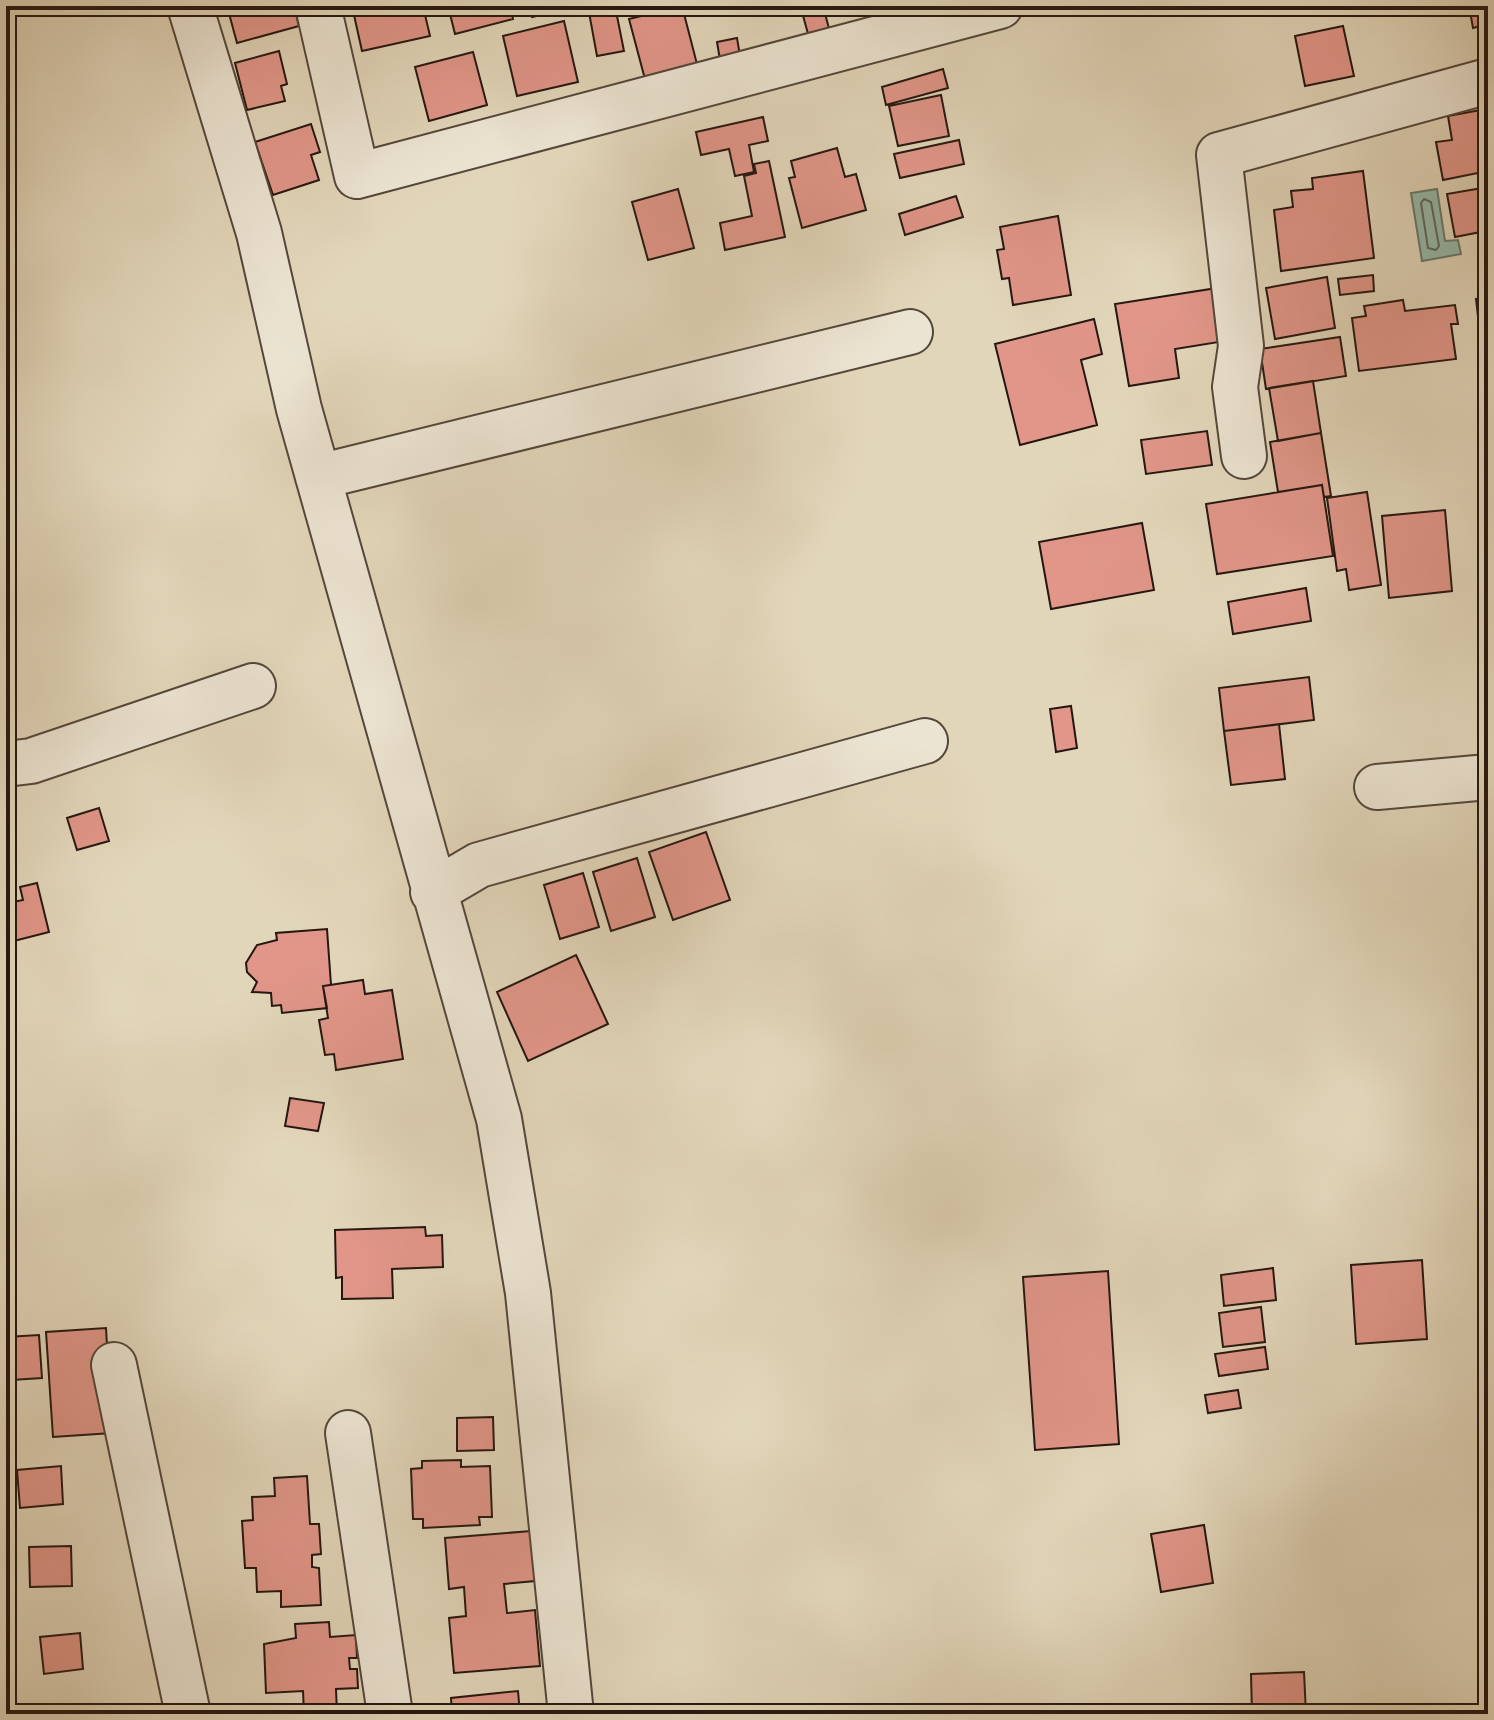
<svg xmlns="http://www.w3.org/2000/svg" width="1494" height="1720" font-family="Cardo,serif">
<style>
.water{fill:#96baaa;stroke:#69796c;stroke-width:2}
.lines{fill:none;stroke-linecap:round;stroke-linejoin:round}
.shore{stroke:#5e685d;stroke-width:2}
.building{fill:#e19689;stroke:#251710;stroke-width:2}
.minor-casing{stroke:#54473a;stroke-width:48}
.minor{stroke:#ece4d2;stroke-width:44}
</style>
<rect width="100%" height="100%" fill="#e2d6ba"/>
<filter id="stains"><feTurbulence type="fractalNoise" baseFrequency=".0025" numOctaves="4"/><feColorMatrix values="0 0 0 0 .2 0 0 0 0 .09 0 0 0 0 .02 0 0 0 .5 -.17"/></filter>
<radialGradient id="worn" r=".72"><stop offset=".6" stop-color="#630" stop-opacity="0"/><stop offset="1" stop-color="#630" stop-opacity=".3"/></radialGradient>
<path class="water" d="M1437,189L1445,241L1458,240L1461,254L1422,261L1411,193Z"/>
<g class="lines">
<path class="shore" d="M1424,199L1431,202L1439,246L1436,250L1428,248L1421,203Z"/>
</g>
<path class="building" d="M227,6H294L299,26L237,43Z
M352,6H423L430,36L362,51Z
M448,6H510L513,19L455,34Z
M529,6H566L567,9L532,17Z
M615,6L624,51L597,56L588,7Z
M682,6L698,68L646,83L629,19Z
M823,6L831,36L810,41L802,12Z
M1469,6H1488V39L1485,25L1473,28Z
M564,21L578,82L517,96L503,36Z
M1343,26L1354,76L1305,86L1295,36Z
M737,38L741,62L721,66L717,42Z
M279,51L287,84L281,86L285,101L247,110L235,63Z
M473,52L487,105L429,121L415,67Z
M943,69L948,88L886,105L882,87Z
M941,95L949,136L898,146L889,106Z
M1486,109L1488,171L1443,180L1436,142L1452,140L1448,116Z
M763,117L768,141L749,145L754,172L735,176L729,149L701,155L696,132Z
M311,124L320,152L311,155L319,180L273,195L255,142Z
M959,140L964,164L900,178L894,154Z
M837,148L845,177L856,174L866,210L802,228L789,178L795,177L791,161Z
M769,161L785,237L725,250L720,223L752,216L744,176L756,173L754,164Z
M1363,171L1374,258L1281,271L1274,210L1293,207L1291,191L1313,189L1312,178Z
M1488,187V238L1486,231L1455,237L1447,194Z
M678,189L694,248L648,260L632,202Z
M956,196L963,217L905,235L899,214Z
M1058,216L1071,295L1013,305L1009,278L1002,279L997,250L1004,249L1000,227Z
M1373,275L1374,291L1340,295L1338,279Z
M1327,277L1335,328L1275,339L1266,288Z
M1217,288L1225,341L1175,349L1179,378L1129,386L1115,304Z
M1488,298V352H1482L1476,299Z
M1403,300L1405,311L1455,305L1458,324H1451L1456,359L1359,371L1352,318L1366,316L1364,306Z
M1094,319L1102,354L1081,360L1097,425L1020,445L995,344Z
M1340,337L1346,376L1266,389L1260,349Z
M1313,381L1321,433L1278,441L1269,388Z
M1207,431L1212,465L1146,474L1141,440Z
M1321,433L1331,496L1324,497L1322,485L1278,492L1270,442Z
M1322,485L1333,556L1217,574L1206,504Z
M1367,492L1381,585L1349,590L1346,569L1337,571L1327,498Z
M1445,510L1452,591L1389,598L1382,516Z
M1142,523L1154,590L1051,609L1039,542Z
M1306,588L1311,621L1233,634L1228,602Z
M1309,677L1314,720L1224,731L1219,688Z
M1071,706L1077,748L1056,752L1050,709Z
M1279,724L1285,779L1231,785L1224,731Z
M99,808L109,841L77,850L67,818Z
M706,832L730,900L673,920L649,852Z
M637,858L655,917L611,931L593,872Z
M583,873L599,927L560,939L544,885Z
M37,883L49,932L10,942L6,916L16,914L13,902L23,900L20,887Z
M327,929L331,985L323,986L327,1008L282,1013L281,1005L272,1006L271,993L252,992L257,982L247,972L246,963L257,945L277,940L276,933Z
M576,955L608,1024L528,1061L497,992Z
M363,980L365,994L392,990L403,1059L336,1070L334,1054L325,1055L319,1020L328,1018L323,986Z
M290,1098L324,1103L318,1131L285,1126Z
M425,1227L426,1236L442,1235L443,1267L392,1269L393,1298L342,1299V1277L336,1278L335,1230Z
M1422,1260L1427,1339L1356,1344L1351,1265Z
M1273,1268L1276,1300L1224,1306L1221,1275Z
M1108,1271L1119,1444L1035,1450L1023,1277Z
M1261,1307L1265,1342L1223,1347L1219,1313Z
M106,1328L112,1433L53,1437L46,1332Z
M39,1335L42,1378L12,1380V1371H6V1337Z
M1265,1347L1268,1369L1219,1376L1215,1354Z
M1238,1390L1241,1408L1208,1413L1205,1395Z
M493,1417L494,1450L457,1451V1418Z
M461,1460V1467L490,1466L492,1517H479L480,1525L423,1528V1519H413L411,1469L422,1468V1461Z
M61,1466L63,1504L20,1508L17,1470Z
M307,1476L310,1524H319L321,1554L312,1555V1567L319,1568L321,1605L281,1607V1591L257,1592L256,1568H245L242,1521L253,1520L252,1497L275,1496L274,1478Z
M1204,1525L1213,1583L1161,1592L1151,1534Z
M531,1531L535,1581L504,1584L507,1613L535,1610L540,1666L454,1673L449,1618L466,1616L464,1587L449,1589L445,1538Z
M71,1546L72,1586L30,1587L29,1547Z
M329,1622L330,1637L356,1635L357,1658H349L350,1669H357L358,1688L336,1689L337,1714H304L303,1691L266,1693L264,1644L296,1638L295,1624Z
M80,1633L83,1669L44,1674L40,1637Z
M1304,1672L1306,1714H1252L1251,1674Z
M518,1691L520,1714H452L451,1698Z
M88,1709L89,1714H45Z"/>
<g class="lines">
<defs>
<path id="minor" d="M190,6L259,233L299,409L499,1119L528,1293L571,1714
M318,6L357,176L1000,6
M1244,456L1235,387L1241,346L1219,155L1488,81
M318,477L910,332
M6,764L31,761L253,686
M1377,787L1488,777
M433,892L479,865L925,741
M114,1365L188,1714
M348,1433L390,1714"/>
</defs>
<use href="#minor" class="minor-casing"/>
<use href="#minor" class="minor"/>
</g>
<rect width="1494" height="1720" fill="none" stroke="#e2d6ba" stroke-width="32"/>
<rect x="8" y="8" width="1478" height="1704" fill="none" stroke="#251710" stroke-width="4"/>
<rect x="16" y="16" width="1462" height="1688" fill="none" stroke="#251710" stroke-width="2"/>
<rect width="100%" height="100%" filter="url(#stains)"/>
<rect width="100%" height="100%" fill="url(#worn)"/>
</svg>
